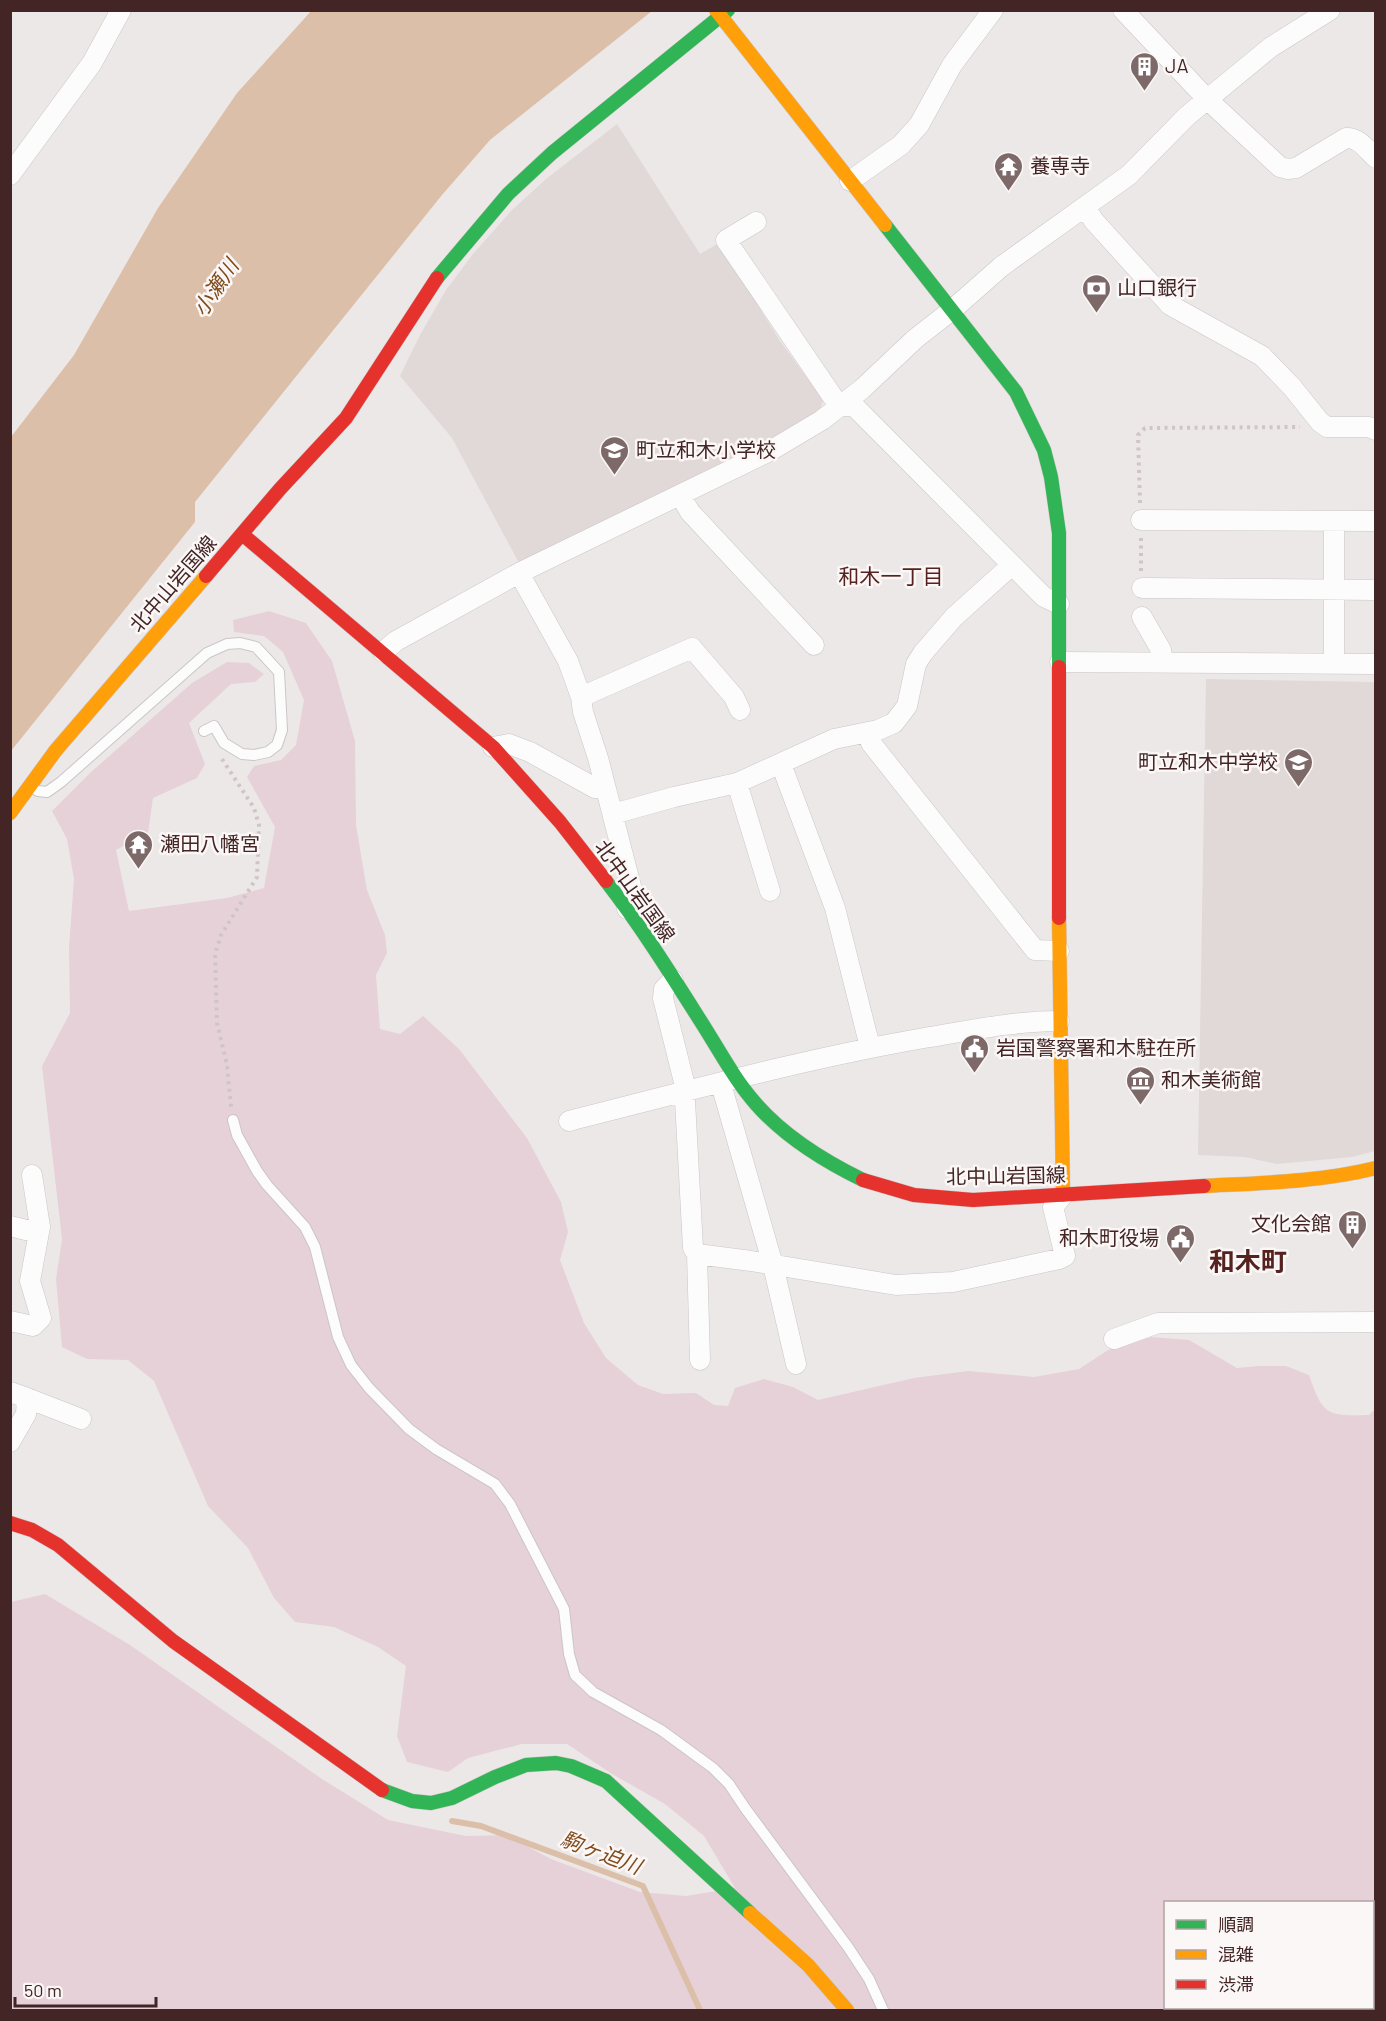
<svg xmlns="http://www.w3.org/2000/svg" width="1386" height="2021" font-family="Barlow,'Noto Sans JP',sans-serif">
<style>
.built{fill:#e1d8d8}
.green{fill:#e6d1d9;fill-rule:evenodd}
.water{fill:#dcbfa8}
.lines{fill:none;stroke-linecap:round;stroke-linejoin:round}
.stream{stroke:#dcbfa8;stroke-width:6}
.lane-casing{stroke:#cbc5c6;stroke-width:12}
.street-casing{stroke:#cbc5c6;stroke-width:21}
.fast-casing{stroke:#ccc5c5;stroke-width:15}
.slow-casing{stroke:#ccc5c5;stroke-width:15}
.jam-casing{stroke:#ccc5c5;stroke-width:15}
.path{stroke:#cfc5c6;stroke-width:4;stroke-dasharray:3 4.5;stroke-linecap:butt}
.lane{stroke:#fcfcfc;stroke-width:10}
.street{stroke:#fcfcfc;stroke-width:20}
.fast{stroke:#30b455;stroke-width:14}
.slow{stroke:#ff9f0a;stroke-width:14}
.jam{stroke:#e5322d;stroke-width:14}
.labels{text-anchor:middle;stroke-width:5;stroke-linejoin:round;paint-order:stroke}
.poi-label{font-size:20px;fill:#422524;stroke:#fbf7f7;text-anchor:start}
.street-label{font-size:20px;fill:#422524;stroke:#fbf7f7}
.water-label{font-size:21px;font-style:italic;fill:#804b1b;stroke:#fbf7f7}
.neighbourhood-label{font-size:21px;fill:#55221f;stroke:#fbf7f7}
.district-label{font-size:26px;font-weight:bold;fill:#55221f;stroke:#fbf7f7}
</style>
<rect width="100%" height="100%" fill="#ede8e8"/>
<path class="built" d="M617,124L700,254L719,243L780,341L823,400L819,414L755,452L519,563L452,438L400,376L420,335L446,290L473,254L511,211L546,179Z
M1206,679L1375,682V1151L1352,1157L1277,1164L1245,1157L1198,1155Z"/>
<path class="green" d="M269,611L306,623L332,661L355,741L356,825L367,890L385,935L387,953L376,975L380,1029L400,1034L423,1016L459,1049L527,1138L561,1202L568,1232L560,1260L584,1323L606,1358L638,1385L663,1394L696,1393L714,1405L728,1406L735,1388L764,1379L793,1387L818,1400L914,1378L968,1371L1034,1377L1079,1369L1108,1350L1151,1337L1189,1340L1237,1368L1258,1366H1286L1309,1375C1323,1416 1327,1416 1369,1415L1375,1409V2010H11V1602L45,1594L130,1645L322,1779L388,1820L466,1836L506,1835L551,1859L640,1892L686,1896L735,1888L704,1836L665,1804L612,1774L567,1744H522L468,1758L448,1772L407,1762L397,1736L406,1666L378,1647L334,1627L295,1622L274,1598L248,1548L208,1506L154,1381L128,1360L87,1359L62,1347L56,1279L62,1239L42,1066L70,1013L69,947L74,879L67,839L52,811L90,773L192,683L227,662L249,663L264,674L255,682L231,684L189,723L205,764L197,778L153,798L148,833L116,850L129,911L227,898L264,888L275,827L247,777L254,766L281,760L296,745L304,700L283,652L264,636L234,632L233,620ZM1166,1902H1372V2008H1166Z"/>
<path class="water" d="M312,10L652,11L490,140L442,195L195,502V522L11,751V437L74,355L158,208L237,93Z"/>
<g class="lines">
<path class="stream" d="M452,1821L481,1826L643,1886L700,2010"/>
<defs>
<path id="lane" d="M31,787L38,791L47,792L61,782L207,653L227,644L240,643L256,647L279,672L282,730L277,745L268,752L254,755L242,754L224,743L214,726L204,731
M233,1120L237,1135L257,1171L267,1185L305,1227L315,1247L338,1337L351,1365L369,1388L409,1429L436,1449L495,1484L510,1504L564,1609L569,1654L575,1675L593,1692L661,1730L713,1768L729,1784L745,1808L848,1947L869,1979L883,2010"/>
<path id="street" d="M1123,10L1207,99L1280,167L1288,169L1296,168L1346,138C1359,137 1367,150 1376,158
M10,175L92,63L121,10
M850,181L901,145L919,125L952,65L993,10
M1085,207L1094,221L1170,305L1262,356L1292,387L1320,422L1327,427H1369L1376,430
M756,222L726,240L839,406H854L1044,597L1059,604
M680,495L690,512L814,645
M1141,520L1376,521
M1334,521V664
M519,573L568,661L581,697L583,712L598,758L633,894L627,909
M1142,588L1376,590
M1142,617L1161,650L1162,663
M383,652L396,641L519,573L770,451L822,420L862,389L915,339L952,310L1002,266L1129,175L1187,116L1271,47L1330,10
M1060,662L1376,664
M581,697L692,648L734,697L740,710
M869,732L871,743L1035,950L1059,951
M493,747L509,744L530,752L595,788H606
M781,764L835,908L870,1047
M737,783L770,891
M613,814L674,797L737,783L834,739L878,730L894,723L907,706L916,664L923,653L954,617L1012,565
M673,980L664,989L663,998L684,1082L693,1248L697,1254L751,1261L896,1285L953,1282L1059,1259L1065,1256L1053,1207L1063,1195
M722,1082L723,1091L773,1265L796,1364
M569,1121C687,1091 804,1059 924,1038C968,1031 1013,1021 1059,1021
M10,1226L26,1230L40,1227L32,1175
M697,1254L700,1360
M10,1321L33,1326L41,1318L30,1281L40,1227
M1114,1339L1158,1323L1376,1322
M10,1392L27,1398L26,1414L10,1442
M27,1398L81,1419"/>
<path id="fast" d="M885,225L1016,392L1044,450L1051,477L1059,533V667
M437,278L508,194L552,153L728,10
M606,881C640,925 669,971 698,1017C717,1046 733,1078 756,1104C785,1137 824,1161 863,1180
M382,1790L412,1801L431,1803L452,1798L495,1777L526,1765L556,1763L571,1766L606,1781L750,1913"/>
<path id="slow" d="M716,10L885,225
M10,813L56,750L206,576
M1059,918L1063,1195
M1204,1186C1261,1183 1320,1182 1376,1168
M750,1913L808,1965L847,2010"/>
<path id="jam" d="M242,534L493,747L560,822L606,881
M206,576L280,489L346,418L437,278
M1059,667V918
M863,1180L914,1195L973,1200L1204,1186
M10,1523L32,1530L58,1545L173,1641L382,1790"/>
</defs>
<use href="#lane" class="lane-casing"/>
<use href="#street" class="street-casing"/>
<use href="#fast" class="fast-casing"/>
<use href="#slow" class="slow-casing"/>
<use href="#jam" class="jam-casing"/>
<path class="path" d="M1140,503L1138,435L1145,428L1300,427
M1141,538V572
M222,759L254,808L259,825L257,877L221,935L215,954L217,1023L227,1065L231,1107"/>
<use href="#lane" class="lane"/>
<use href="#street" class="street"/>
<use href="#fast" class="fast"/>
<use href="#slow" class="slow"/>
<use href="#jam" class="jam"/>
</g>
<defs>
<symbol id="building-pin" viewBox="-11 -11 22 30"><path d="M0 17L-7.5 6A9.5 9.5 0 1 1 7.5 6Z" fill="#7e6969" stroke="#fbf7f7"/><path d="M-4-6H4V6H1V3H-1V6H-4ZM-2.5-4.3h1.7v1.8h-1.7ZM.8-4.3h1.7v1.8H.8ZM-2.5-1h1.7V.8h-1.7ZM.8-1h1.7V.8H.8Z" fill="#fff"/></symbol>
<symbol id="temple-pin" viewBox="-11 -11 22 30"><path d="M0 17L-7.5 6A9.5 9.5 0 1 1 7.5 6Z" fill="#7e6969" stroke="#fbf7f7"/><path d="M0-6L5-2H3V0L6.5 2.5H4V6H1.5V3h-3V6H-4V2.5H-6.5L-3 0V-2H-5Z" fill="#fff"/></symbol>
<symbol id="bank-pin" viewBox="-11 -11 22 30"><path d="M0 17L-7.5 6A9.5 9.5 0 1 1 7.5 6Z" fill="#7e6969" stroke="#fbf7f7"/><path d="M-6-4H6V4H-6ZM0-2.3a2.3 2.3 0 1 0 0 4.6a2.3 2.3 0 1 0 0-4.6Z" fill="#fff"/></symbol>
<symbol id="school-pin" viewBox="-11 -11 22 30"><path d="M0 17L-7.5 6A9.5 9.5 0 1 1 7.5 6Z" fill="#7e6969" stroke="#fbf7f7"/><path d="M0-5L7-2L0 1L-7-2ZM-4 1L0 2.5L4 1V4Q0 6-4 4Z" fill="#fff"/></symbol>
<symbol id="civic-pin" viewBox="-11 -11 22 30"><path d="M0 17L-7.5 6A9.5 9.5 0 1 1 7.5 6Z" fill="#7e6969" stroke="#fbf7f7"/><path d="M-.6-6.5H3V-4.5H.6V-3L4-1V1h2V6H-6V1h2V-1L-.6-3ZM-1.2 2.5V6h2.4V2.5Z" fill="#fff"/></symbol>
<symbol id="museum-pin" viewBox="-11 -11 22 30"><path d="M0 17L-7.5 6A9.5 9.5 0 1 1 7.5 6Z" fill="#7e6969" stroke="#fbf7f7"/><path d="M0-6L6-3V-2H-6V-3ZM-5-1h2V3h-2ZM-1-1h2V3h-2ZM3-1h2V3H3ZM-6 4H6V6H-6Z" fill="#fff"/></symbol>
</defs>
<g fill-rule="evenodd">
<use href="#building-pin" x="1128" y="50" width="33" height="45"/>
<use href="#temple-pin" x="992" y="150" width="33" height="45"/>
<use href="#bank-pin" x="1080" y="272" width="33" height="45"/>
<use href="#school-pin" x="598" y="434" width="33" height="45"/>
<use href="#school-pin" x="1282" y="746" width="33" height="45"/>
<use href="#temple-pin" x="122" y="828" width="33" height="45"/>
<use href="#civic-pin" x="958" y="1032" width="33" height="45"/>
<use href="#museum-pin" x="1124" y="1064" width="33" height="45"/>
<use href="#building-pin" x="1336" y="1208" width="33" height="45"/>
<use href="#civic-pin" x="1164" y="1222" width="33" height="45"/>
</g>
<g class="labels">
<g class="poi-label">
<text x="1165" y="73">JA</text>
<text x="1030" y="173">養専寺</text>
<text x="1117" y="295">山口銀行</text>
<text x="636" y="457">町立和木小学校</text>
<text x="1278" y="769" text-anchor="end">町立和木中学校</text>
<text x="160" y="851">瀬田八幡宮</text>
<text x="996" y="1055">岩国警察署和木駐在所</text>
<text x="1161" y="1087">和木美術館</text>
<text x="1331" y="1231" text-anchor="end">文化会館</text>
<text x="1159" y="1245" text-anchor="end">和木町役場</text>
</g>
<g class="street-label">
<text transform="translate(173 584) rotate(-49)" y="7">北中山岩国線</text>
<text transform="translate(635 891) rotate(54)" y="7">北中山岩国線</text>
<text transform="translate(1006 1176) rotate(-1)" y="7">北中山岩国線</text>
</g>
<g class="water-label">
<text transform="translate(216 288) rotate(-56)" y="7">小瀬川</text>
<text transform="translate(601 1853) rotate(21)" y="7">駒ヶ迫川</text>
</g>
<g class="neighbourhood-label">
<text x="891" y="584">和木一丁目</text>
</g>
<g class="district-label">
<text x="1248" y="1271">和木町</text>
</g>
</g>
<rect width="1386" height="2021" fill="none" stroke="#422524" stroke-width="24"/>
<rect x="1164" y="1901" width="210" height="108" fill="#fbf7f7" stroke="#b1a3a3" stroke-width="1.5"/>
<rect x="1176" y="1920" width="30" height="9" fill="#30b455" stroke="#b1a3a3" stroke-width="1.5"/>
<text x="1218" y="1931" font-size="18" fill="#422524">順調</text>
<rect x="1176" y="1950" width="30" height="9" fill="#ff9f0a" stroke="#b1a3a3" stroke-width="1.5"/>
<text x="1218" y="1961" font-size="18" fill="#422524">混雑</text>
<rect x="1176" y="1980" width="30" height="9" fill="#e5322d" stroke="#b1a3a3" stroke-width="1.5"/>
<text x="1218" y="1991" font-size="18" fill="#422524">渋滞</text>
<path d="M15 1997v9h141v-9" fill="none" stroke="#422524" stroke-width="3"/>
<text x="24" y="1997" font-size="18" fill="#422524" stroke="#fbf7f7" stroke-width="4.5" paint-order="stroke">50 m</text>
</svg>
